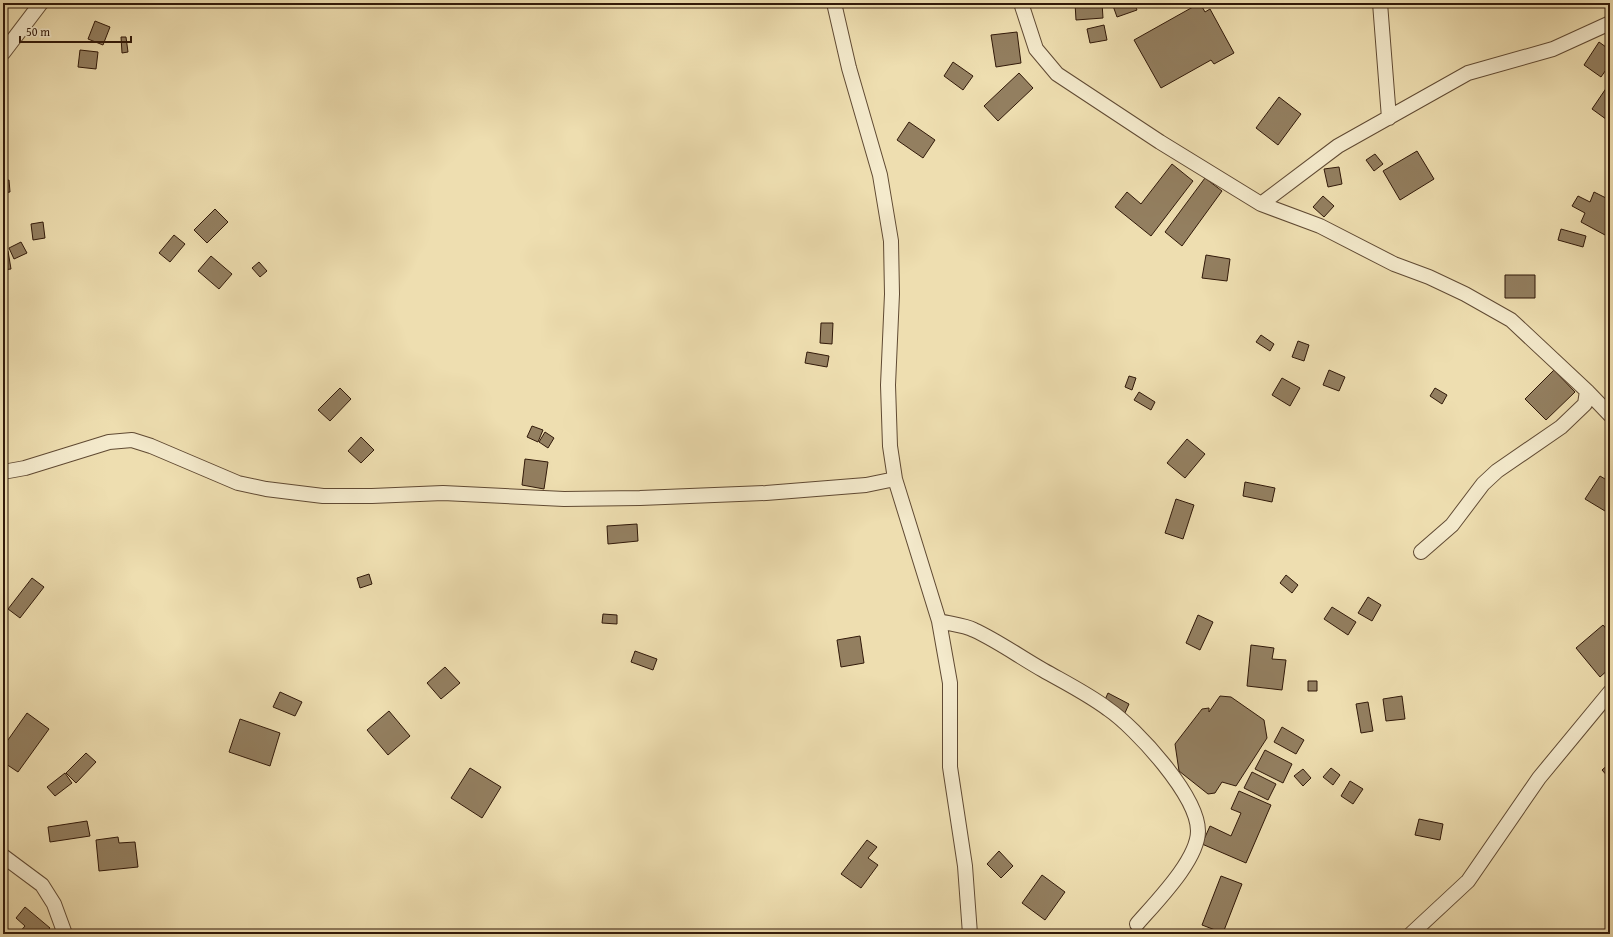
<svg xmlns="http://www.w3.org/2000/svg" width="1613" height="937" font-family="'Gentium Book Plus',serif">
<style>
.building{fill:#937f60;stroke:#311909}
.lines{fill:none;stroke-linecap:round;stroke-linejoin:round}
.minor-casing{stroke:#604a33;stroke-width:16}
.minor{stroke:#f4eacc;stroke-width:14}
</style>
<rect width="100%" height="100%" fill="#eedeb0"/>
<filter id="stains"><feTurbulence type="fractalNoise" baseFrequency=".005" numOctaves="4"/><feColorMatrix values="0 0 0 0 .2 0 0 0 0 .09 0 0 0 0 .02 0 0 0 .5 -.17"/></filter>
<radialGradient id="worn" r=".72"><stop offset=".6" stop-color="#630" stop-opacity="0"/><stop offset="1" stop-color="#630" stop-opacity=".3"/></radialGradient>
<path class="building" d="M1075,3H1102L1103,18L1076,20Z
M1112,3H1134L1137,10L1117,17Z
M1200,3L1205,12L1210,9L1234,53L1214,64L1211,60L1161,88L1134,40Z
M95,21L110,27L103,45L88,39Z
M1104,25L1107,40L1090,43L1087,29Z
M1017,32L1021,63L996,67L991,35Z
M121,37H126L128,52L122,53Z
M1599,42L1610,50V64L1601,77L1584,65Z
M80,50L98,52L96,69L78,67Z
M953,62L973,76L963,90L944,76Z
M1019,73L1033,88L998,121L984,106Z
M1609,84H1610V122L1592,109Z
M1279,97L1301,114L1278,145L1256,128Z
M909,122L935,140L923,158L897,140Z
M1417,151L1434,179L1400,200L1383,171Z
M1375,154L1383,164L1374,171L1366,160Z
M1172,164L1193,181L1151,236L1115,207L1127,192L1141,204Z
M1339,167L1342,184L1328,187L1324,169Z
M1205,178L1222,191L1182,246L1165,232Z
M9,180L10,192L3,193V181Z
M1594,192L1610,200V225L1605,235L1581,222L1585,213L1572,206L1578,196L1590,202Z
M1323,196L1334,206L1324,217L1313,207Z
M215,209L228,222L207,243L194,230Z
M43,222L45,238L33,240L31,224Z
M1561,229L1586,236L1583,247L1558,240Z
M174,235L185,244L170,262L159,253Z
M21,242L27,253L14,259L9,248Z
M8,251L11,269L3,270V252Z
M1206,255L1230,259L1227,281L1202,278Z
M211,256L232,274L219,289L198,271Z
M259,262L267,271L260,277L252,268Z
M1505,275H1535V298H1505Z
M821,323H833L832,344L820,343Z
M1261,335L1274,344L1270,351L1256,342Z
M1298,341L1309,345L1304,361L1292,357Z
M807,352L829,356L827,367L805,363Z
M1329,370L1345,377L1339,391L1323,385Z
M1554,370L1575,392L1546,420L1525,399Z
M1129,376L1136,378L1132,390L1125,387Z
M1282,378L1300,388L1290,406L1272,395Z
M340,388L351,399L330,421L318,410Z
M1435,388L1447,395L1442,404L1430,396Z
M1139,392L1155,402L1151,410L1134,400Z
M532,426L543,430L538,442L527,437Z
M545,432L554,438L548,448L539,442Z
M361,437L374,450L361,463L348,451Z
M1187,439L1205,454L1185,478L1167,463Z
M525,459L548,462L544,489L522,485Z
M1600,476L1610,482V514L1585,499Z
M1245,482L1275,488L1272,502L1243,496Z
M1176,499L1194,505L1183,539L1165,533Z
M637,524L638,541L608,544L607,526Z
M369,574L372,584L360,588L357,578Z
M1286,575L1298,585L1292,593L1280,583Z
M32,578L44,587L20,618L8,609Z
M1610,590V600L1606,596Z
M1368,597L1381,605L1372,621L1358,613Z
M1332,607L1356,622L1348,635L1324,619Z
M603,614L617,615V624L602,623Z
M1198,615L1213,622L1200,650L1186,643Z
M1603,625L1610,633V668L1600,677L1576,648Z
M860,636L864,663L841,667L837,640Z
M1251,645L1274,648L1272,659L1286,660L1282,690L1247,686Z
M635,651L657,659L653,670L631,662Z
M445,667L460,683L441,699L427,683Z
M1308,681H1317V691H1308Z
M3,687L7,691L3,696Z
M280,692L302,702L295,716L273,707Z
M1108,693L1129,704L1124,715L1103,704Z
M1220,696L1231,697L1264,720L1267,738L1236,786L1222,782L1215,793L1208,794L1179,771L1175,744L1202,709L1209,708V712Z
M1402,696L1405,719L1386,721L1383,699Z
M1368,702L1373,731L1361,733L1356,704Z
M389,711L410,736L388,755L367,730Z
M27,713L49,729L18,772L3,762V747Z
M240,719L280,733L270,766L229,752Z
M1282,727L1304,740L1296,754L1274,742Z
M1265,750L1292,764L1283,783L1255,769Z
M86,753L96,762L76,783L66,773Z
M1610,763V779L1602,770Z
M470,768L501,787L482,818L451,798Z
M1331,768L1340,775L1333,785L1323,777Z
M1303,769L1311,778L1303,786L1294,776Z
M1252,772L1276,784L1268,800L1244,788Z
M65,773L72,783L55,796L47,787Z
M1350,781L1363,789L1353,804L1341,796Z
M1239,791L1271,805L1246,863L1202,844L1210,826L1231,836L1241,813L1231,809Z
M1419,819L1443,824L1440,840L1415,835Z
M87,821L90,836L50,842L48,827Z
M118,837L119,843L135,842L138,867L99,871L96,840Z
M867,840L877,847L868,858L878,865L861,888L841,874Z
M999,851L1013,866L1001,878L987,864Z
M1042,875L1065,892L1045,920L1022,903Z
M1221,876L1242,884L1223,933L1202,925Z
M25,907L50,928L45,934H18L25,926L16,918Z"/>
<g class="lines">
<defs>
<path id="minor" d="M834,3L849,68L880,175L891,241L892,294L888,385L890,446L895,479L939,621L950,683V767L965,866L970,934
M1021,3L1036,49L1057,74L1160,142L1261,204L1320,226L1394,264L1429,277L1465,294L1511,320L1587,391L1610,415
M1380,3L1389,118
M3,53L41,3
M1261,204L1338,146L1468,73L1553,49L1610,23
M3,472L25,468L109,442L132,440L151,446L238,483L266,489L323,496H372L443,493L564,499L640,498L766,493L866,485L895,479
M1421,552L1452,525L1483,484L1497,471L1561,427L1585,404L1587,391
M939,621C950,624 964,625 974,630C998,641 1020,657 1043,670C1064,682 1088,694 1108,709C1136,728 1198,796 1198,831C1198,860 1156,902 1137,924
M3,856L42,885L54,904L65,934
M1411,934L1468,881L1539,778L1610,692"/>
</defs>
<use href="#minor" class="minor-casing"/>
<use href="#minor" class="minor"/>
</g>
<rect width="1613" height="937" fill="none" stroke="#eedeb0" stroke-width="16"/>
<rect x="4" y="4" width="1605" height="929" fill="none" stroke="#311909" stroke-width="2"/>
<rect x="8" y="8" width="1597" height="921" fill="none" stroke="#311909"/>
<path d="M20 36v6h111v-6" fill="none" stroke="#311909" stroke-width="2"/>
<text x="26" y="36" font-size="12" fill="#311909" stroke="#f4eacc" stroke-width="3" paint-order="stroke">50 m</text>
<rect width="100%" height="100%" filter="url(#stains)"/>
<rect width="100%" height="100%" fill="url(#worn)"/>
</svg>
